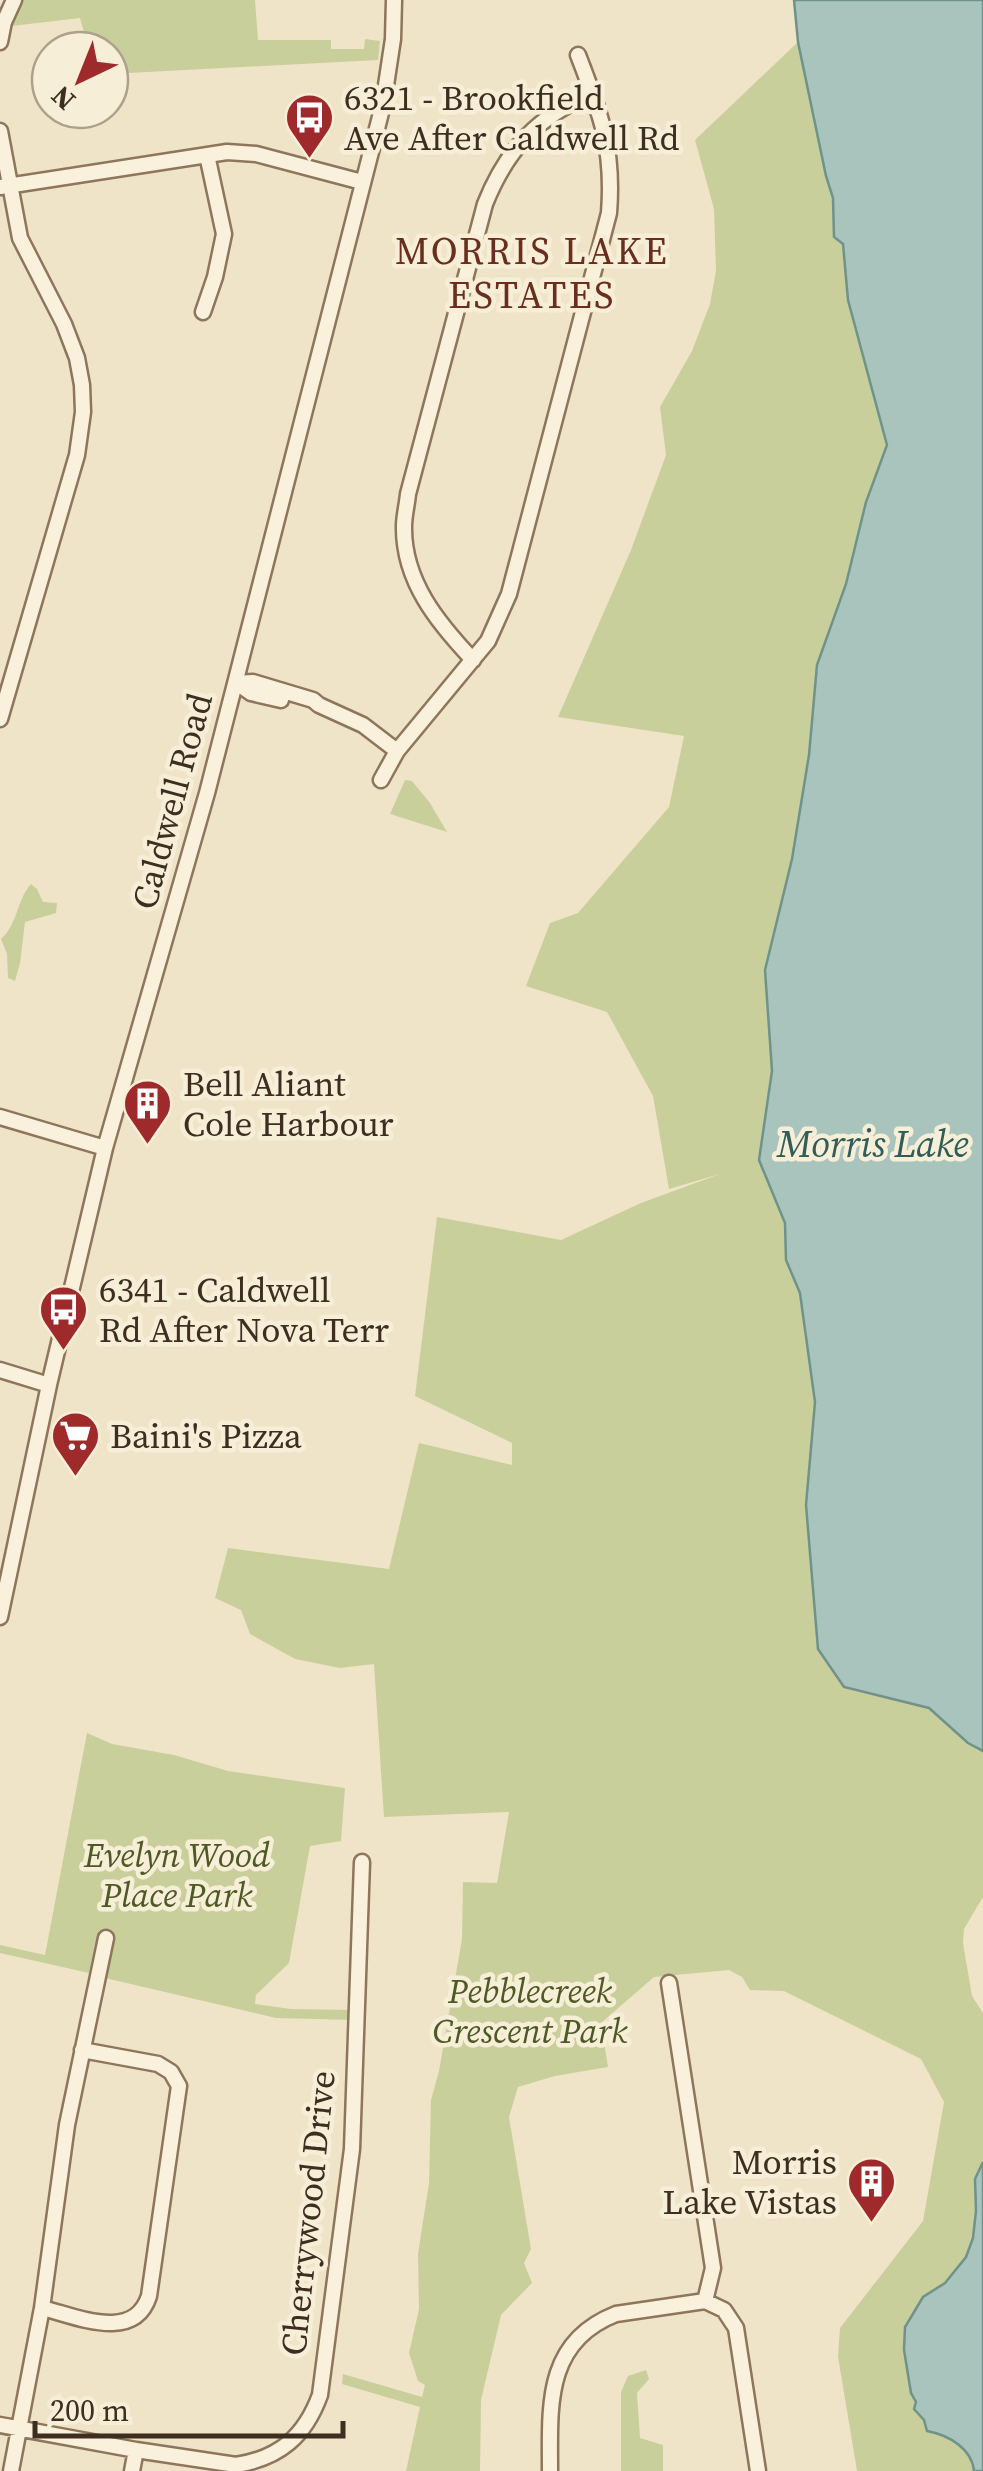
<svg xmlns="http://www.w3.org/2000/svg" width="983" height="2471" font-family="'Source Serif 4',serif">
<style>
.green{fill:#c9cf9b}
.water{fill:#a9c4bc;stroke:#6f938a;stroke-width:2.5}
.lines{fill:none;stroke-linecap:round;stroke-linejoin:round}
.minor-casing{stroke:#8d765c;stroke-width:19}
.minor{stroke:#faf1dc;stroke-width:14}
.labels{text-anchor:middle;stroke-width:9;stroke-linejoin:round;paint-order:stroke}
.poi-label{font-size:35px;fill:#3d2e20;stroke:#f7eed8;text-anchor:start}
.street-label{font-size:35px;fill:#3d2e20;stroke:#f7eed8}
.park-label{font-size:35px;font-style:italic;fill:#4d5a26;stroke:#f7eed8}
.neighbourhood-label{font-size:38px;letter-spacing:2.5px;fill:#6b2e1e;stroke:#f7eed8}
.water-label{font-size:38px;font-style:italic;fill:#2f5d5a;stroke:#f7eed8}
</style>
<rect width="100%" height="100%" fill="#f0e4c8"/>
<path class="green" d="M23,0H255L258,40H331V49H364L365,39L380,41L378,60L110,74V50H84L85,36L80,18L12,26Z
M798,42L826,175L833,198L834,237L843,244L848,300L853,323L887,445L866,502L846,584L817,665L809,755L792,859L765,970L772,1071L759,1160L785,1223L786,1260L800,1293L815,1402L806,1505L844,1687L929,1708L968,1743L983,1751V1897L964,1929L963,1943L972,1996L983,2013V2230L945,2402L981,2471H857L838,2357L840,2328L923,2221L944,2102L921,2059L784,1991L750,1990L742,1977L729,1970L654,1977L601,2023L608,2067L555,2076L518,2087L509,2117L531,2249L524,2263L532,2283L501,2315L481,2400L480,2471H406L420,2407L342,2384L343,2374L422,2397L425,2385L418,2381L409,2353L419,2309L418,2254L429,2183L431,2100L439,2071L462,1939L463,1882L497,1883L509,1812L384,1817L374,1664L340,1668L295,1659L250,1634L241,1610L215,1598L228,1548L389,1569L419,1443L512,1465V1443L415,1396L437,1217L561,1240L641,1203L720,1174L669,1189L653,1096L607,1012L526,986L550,923L578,913L669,807L684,736L558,717L631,550L666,455L660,407L692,351L710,304L716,271L714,209L695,140Z
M405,780L412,781L430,803L447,832L390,814Z
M31,884L37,889L43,902L57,903L56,913L25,922L20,963L15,981L8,978L7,954L1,939C18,924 16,901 31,884Z
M87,1733L112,1744L174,1755L228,1771L345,1788L341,1841L310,1846L289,1963L256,1995L255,2004L291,2009L352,2010V2020L276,2018L105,1978L112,1947L95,1944L89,1973L0,1953V1945L45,1955Z
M646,2370L649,2379L637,2393L640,2438L663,2445V2471H621V2392L628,2376Z"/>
<path class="water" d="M794,0H983V1751L968,1743L929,1708L844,1687L818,1649L806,1505L815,1402L800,1293L786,1260L785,1223L759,1160L772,1071L765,970L792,859L809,755L817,665L846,584L866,502L887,445L848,300L843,244L834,237L833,198L826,176L798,42Z
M983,2162V2471H974C972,2449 949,2435 927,2431L924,2420L914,2409L916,2402L911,2393L904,2350L905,2327L923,2297L945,2283L966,2257L973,2238L976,2211L975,2179Z"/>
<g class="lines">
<defs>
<path id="minor" d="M0,42L4,22L14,0
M0,131L20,238L64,324L77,358L82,385L83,412L77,455L0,719
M0,187L227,152L256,154L362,182
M203,312L215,277L224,234L207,155
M473,660C438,623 403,581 404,526C404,516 407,505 408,494L485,204C507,149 538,116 593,93
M236,683L253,682L313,700L319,705L363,725L397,751
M237,683L251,693L281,700
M381,780L397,751L488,641L509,594L609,213C614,149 601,114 578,55
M0,1117L105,1148
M0,1370L49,1385
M0,1617L49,1385L105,1148L207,793L383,105L393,39L394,0
M669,1983L713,2268L705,2301
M42,2308C76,2316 134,2343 149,2296L179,2086L171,2072L158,2064L82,2050
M0,2425L136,2450L236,2465C280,2458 305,2436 320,2395L352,2149L362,1862
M11,2471L42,2308L67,2125L106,1938
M132,2471L136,2450
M550,2471C550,2407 544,2342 616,2314L705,2301L724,2310L736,2328L758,2471"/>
</defs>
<use href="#minor" class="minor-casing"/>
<use href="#minor" class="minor"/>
</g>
<defs>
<symbol id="bus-pin" viewBox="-11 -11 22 30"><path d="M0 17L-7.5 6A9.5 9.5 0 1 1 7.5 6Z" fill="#9e2a2b" stroke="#f7eed8"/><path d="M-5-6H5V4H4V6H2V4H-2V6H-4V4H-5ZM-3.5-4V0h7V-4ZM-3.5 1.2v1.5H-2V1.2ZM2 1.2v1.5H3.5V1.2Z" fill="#fff"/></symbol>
<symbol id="building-pin" viewBox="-11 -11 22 30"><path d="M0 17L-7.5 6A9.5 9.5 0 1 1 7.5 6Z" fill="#9e2a2b" stroke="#f7eed8"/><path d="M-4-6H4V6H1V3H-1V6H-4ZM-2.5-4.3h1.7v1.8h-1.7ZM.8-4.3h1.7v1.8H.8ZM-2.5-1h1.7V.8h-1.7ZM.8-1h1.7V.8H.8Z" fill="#fff"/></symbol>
<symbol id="supermarket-pin" viewBox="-11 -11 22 30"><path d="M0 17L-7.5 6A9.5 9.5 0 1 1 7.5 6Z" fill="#9e2a2b" stroke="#f7eed8"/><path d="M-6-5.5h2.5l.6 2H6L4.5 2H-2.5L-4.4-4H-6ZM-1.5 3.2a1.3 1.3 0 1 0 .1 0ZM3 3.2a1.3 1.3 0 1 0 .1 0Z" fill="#fff"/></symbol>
</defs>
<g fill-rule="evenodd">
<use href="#bus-pin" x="282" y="90" width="55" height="75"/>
<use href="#building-pin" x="120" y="1076" width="55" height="75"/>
<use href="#bus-pin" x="36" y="1282" width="55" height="75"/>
<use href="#supermarket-pin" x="48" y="1408" width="55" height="75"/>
<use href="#building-pin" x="844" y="2154" width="55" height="75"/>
</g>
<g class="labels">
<g class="poi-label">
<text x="344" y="110">6321 - Brookfield<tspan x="344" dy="40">Ave After Caldwell Rd</tspan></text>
<text x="183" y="1096">Bell Aliant<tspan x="183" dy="40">Cole Harbour</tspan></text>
<text x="99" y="1302">6341 - Caldwell<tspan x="99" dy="40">Rd After Nova Terr</tspan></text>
<text x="110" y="1448">Baini's Pizza</text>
<text x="837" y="2174" text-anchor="end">Morris<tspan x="837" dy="40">Lake Vistas</tspan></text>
</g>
<g class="street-label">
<text transform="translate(172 801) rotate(-75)" y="12">Caldwell Road</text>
<text transform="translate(308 2213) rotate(-84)" y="12">Cherrywood Drive</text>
</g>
<g class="park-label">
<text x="177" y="1867">Evelyn Wood<tspan x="177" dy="40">Place Park</tspan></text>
<text x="530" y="2003">Pebblecreek<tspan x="530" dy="40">Crescent Park</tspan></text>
</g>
<g class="neighbourhood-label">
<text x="532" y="264">MORRIS LAKE<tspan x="532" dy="44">ESTATES</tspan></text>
</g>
<g class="water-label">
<text x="873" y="1157">Morris Lake</text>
</g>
</g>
<g transform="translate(80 80) rotate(223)"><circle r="48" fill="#f7eed8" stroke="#ada18e" stroke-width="2.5"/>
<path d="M0-8L18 38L0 25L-18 38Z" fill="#9e2a2b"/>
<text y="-15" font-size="28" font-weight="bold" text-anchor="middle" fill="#3d2e20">N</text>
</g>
<path d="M35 2421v15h308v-15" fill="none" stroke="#3d2e20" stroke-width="5"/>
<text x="50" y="2421" font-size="30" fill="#3d2e20" stroke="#f7eed8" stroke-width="8" paint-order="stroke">200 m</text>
</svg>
